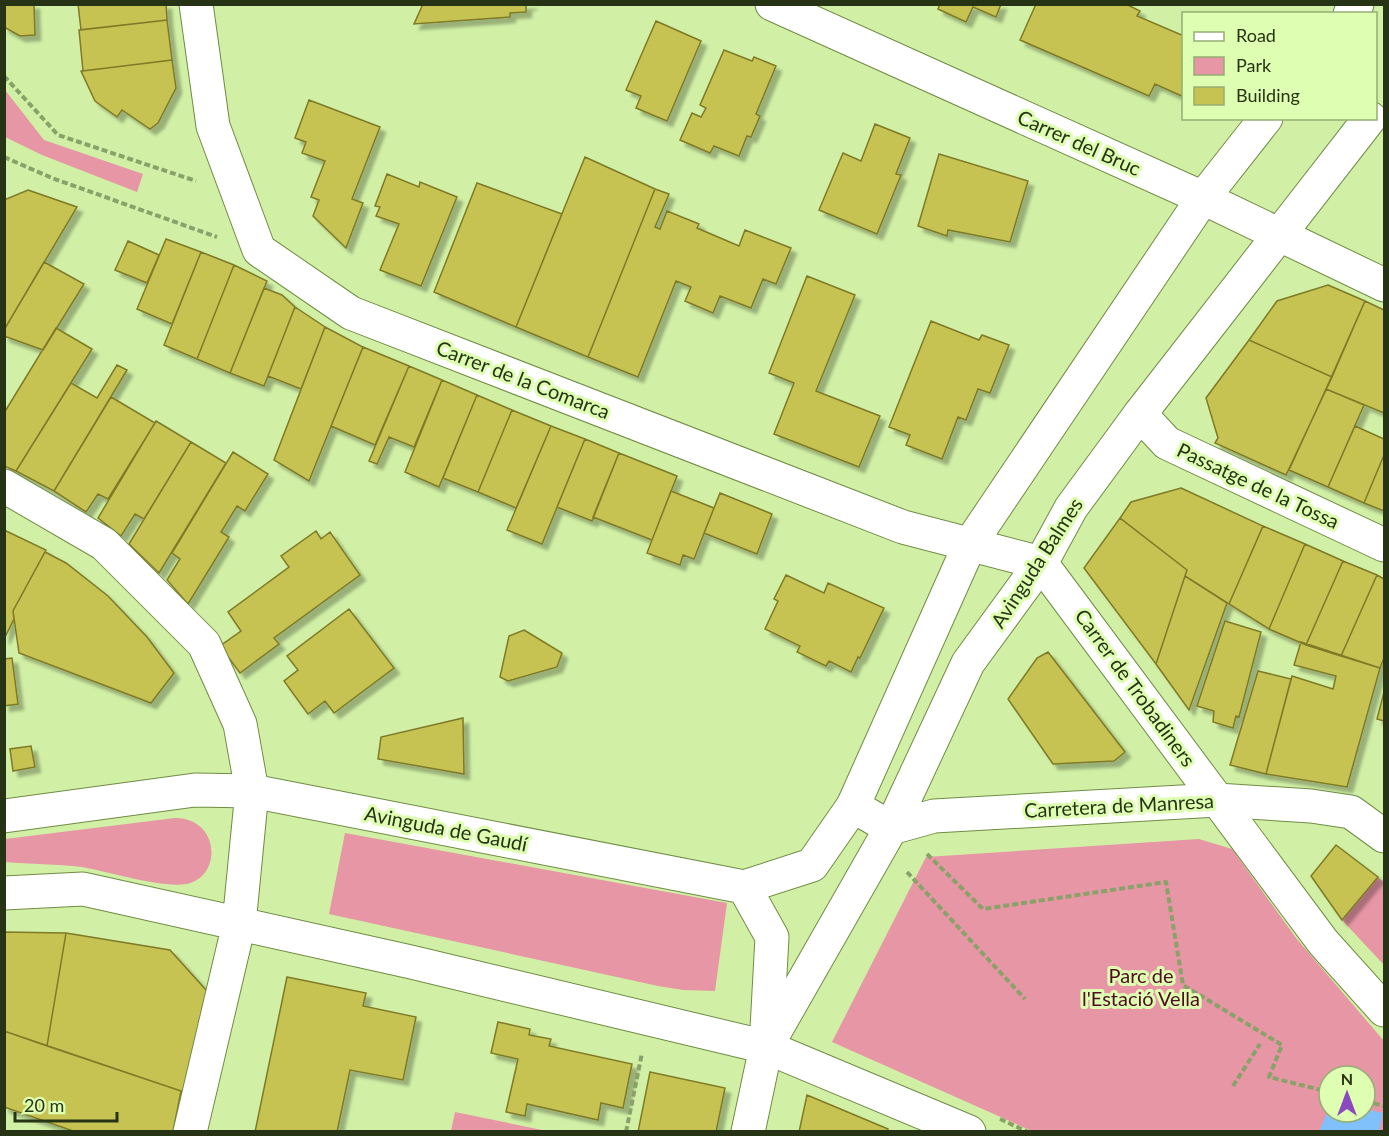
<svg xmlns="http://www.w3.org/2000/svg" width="1389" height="1136" font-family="Lato,sans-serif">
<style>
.green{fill:#e696a5;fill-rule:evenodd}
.water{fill:#80c1fb}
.building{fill:#c7c353;stroke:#7e7a27;stroke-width:1.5;filter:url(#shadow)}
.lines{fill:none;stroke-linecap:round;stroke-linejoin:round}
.minor-casing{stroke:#708c45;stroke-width:35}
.tertiary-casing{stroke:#708c45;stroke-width:35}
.path{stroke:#8aa169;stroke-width:4;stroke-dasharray:6 3;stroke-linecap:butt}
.minor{stroke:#fff;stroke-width:33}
.tertiary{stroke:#fff;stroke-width:33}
.labels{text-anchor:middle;stroke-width:6;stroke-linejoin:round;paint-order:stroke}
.street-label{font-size:20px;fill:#273315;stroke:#defeb2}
.park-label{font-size:20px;fill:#4f0c22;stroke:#defeb2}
</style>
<defs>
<filter id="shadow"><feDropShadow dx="5.5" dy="5.5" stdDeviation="1.5" flood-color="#0004"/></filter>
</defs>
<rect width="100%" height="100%" fill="#d1f0a5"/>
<path class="green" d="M5,90L44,140L143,174L137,192L42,155L5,137Z
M175,818C220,818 223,877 186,884C161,888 110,872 82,867C57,864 30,864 5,862V839Z
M345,833L727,903L715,991L683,990L658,986L329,914Z
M1199,839L1232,849L1296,938L1384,1041V1131H1032L832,1042L926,857ZM1329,1076H1365V1112H1329Z
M1378,877L1384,882V965L1342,920Z
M455,1112L547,1131H451Z"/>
<path class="water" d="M1329,1109V1112H1365V1109L1383,1113L1379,1131H1319Z"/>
<path class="building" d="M4,4H34L35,35L20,36L4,27Z
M78,4H166L167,20L81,30Z
M423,4H532L526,5V12L510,13V17L414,24Z
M940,4H1001L996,17L973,7L966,22L938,9Z
M1036,4H1126L1140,11L1137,16L1184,36V97L1155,84L1149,96L1020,40Z
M167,20L172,60L83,71L79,30Z
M656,21L701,41L667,121L636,108L641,96L626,90Z
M724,50L752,61L754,57L776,66L756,114L760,116L751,137L747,136L739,156L714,146L710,153L680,140L692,113L701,117L706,108L700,105Z
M172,60L176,88L158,123L150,129L122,110L117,117L95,101L81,71Z
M309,100L380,127L352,199L363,203L346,248L313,216L319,200L311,197L325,161L302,153L306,142L295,138Z
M875,124L910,138L896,174L901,175L877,234L819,210L843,153L861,161Z
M939,154L1028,181L1010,242L948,230L947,236L918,226Z
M585,157L655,189L588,357L516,327Z
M387,174L419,187L420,182L457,197L421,286L380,270L399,224L376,216L380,207L375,206Z
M477,183L562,214L516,327L434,292Z
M655,189L669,194L655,227L660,229L667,211L699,224L697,228L739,246L745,230L791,248L776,284L763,279L751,308L720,296L713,313L685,301L691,287L676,281L638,377L588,357Z
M28,190L77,207L4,330V200Z
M166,239L201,252L172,324L137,309Z
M128,241L159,255L147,283L115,270Z
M201,252L234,265L197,359L164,345Z
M44,262L84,284L43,350L4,336V330Z
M234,265L267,281L230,373L197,359Z
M807,276L855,295L816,391L880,416L859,467L774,434L794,383L769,373Z
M1328,285L1365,301L1332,377L1249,340L1277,301Z
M264,288L282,295L295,307L264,386L230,373Z
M1365,301L1384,310V413L1326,389Z
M295,307L325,327L301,389L268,376Z
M931,321L979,340L982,335L1009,345L990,393L978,389L966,420L958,417L942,459L906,445L910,435L889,427Z
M325,327L363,347L309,481L274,460Z
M56,328L92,349L16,471L4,466V413Z
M1249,340L1332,377L1286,475L1215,443L1218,438L1206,398Z
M363,347L409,366L375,445L331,426Z
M117,365L127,370L54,491L16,471L71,383L97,398Z
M409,366L442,380L414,447L389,437L377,464L369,461Z
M442,380L477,395L439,487L405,472Z
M1326,389L1364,405L1328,487L1289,470Z
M477,395L512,410L478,492L443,478Z
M111,397L155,423L108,499L98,494L86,512L54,491Z
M512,410L551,426L516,508L478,492Z
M156,421L191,442L144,519L135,514L121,536L98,518Z
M551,426L585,439L542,544L507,530Z
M1355,426L1384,439V455L1364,503L1328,487Z
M585,439L619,453L592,521L557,507Z
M191,442L226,463L159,573L129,544Z
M233,452L268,474L245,511L237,506L221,532L229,537L188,604L167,580L180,559L172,553Z
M619,453L677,476L652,540L593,517Z
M1384,455V511L1364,503Z
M1181,488L1263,526L1229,604L1185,576L1187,570L1120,518L1131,502Z
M671,491L714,508L694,559L683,555L680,565L647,553Z
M720,493L772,514L757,554L704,533Z
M1120,518L1187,570L1156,664L1084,568Z
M1263,526L1305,544L1269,629L1229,604Z
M4,530L46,550L13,611L14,619L4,639Z
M316,531L321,539L330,532L360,575L274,638L279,644L240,673L220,646L241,631L228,612L289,567L281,556Z
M1305,544L1343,561L1306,645L1269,629Z
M45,552L66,563L108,596L147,637L174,673L151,703L19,653L13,611Z
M1343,561L1377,575L1341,656L1306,645Z
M786,575L824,593L828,583L884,608L860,658L858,657L851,672L829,661L826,666L797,652L800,646L765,629L778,601L774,599Z
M1377,575L1384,579V658L1380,668L1341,656Z
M1185,576L1227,603L1189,710L1156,664Z
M349,609L394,668L334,713L325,701L308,714L284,681L298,670L287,656Z
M1225,621L1261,632L1239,717L1236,716L1233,728L1213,722L1214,711L1197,706Z
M524,630L562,653L557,667L508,681L500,677L509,636Z
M1301,642L1380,668L1347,787L1266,774L1292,676L1333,689L1336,676L1294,665Z
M1048,652L1125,752L1114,761L1053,764L1008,699L1037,658Z
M12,658L18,704L4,706V659Z
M1258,671L1291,679L1266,774L1230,765Z
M1384,692V721L1377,719Z
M463,718L464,774L378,759L381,737Z
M31,746L35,767L13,771L10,749Z
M1336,845L1378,877L1342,920L1311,876Z
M4,932L66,933L47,1046L4,1031Z
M66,933L170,950L207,991L184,1092L47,1046Z
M287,977L366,993L363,1006L416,1017L403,1080L350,1070L337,1132H255Z
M498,1022L530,1029L529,1035L551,1039L549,1046L632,1064L623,1108L601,1103L598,1120L527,1104L525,1116L506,1112L518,1059L491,1053Z
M4,1031L181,1091L173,1132H76L4,1107Z
M650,1072L725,1088L716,1132H638Z
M807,1095L888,1129L887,1132H799Z"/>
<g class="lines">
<defs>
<path id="minor" d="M196,4L213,126L259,250L351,313L903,527L1041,563L1323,942L1384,1010
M772,4L1203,198L1384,285
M1140,414L1167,443L1384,545
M4,486L104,544L204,644L240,724L252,791L239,924L190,1132
M4,816L195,790L252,791L744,887L812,865L853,806
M744,887L772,937L766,1047
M4,893L83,889L411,962L766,1047L969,1132"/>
<path id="tertiary" d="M1350,14L1357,4
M1266,118L1203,198L970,544L853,806L891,828L934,816L1217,800L1311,806L1351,812L1384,836
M748,1132L766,1047L891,828L968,663L1041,563L1071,508L1140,414L1370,118"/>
</defs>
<use href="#minor" class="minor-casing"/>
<use href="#tertiary" class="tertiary-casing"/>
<path class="path" d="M4,76L58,135L196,181
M4,157L52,178L217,237
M927,854L983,909L1166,882L1183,985L1282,1045L1269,1077L1329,1092
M907,872L1025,999
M1233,1086L1260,1044
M1365,1101L1384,1106
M1000,1119L1028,1132
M626,1132L642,1053"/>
<use href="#minor" class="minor"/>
<use href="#tertiary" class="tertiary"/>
</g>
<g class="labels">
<g class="street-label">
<text transform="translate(1079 143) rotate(24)" y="7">Carrer del Bruc</text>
<text transform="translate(523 380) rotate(21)" y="7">Carrer de la Comarca</text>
<text transform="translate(1258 486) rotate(25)" y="7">Passatge de la Tossa</text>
<text transform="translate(1037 563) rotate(-57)" y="7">Avinguda Balmes</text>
<text transform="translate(1135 688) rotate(54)" y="7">Carrer de Trobadiners</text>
<text transform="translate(1119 806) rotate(-3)" y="7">Carretera de Manresa</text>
<text transform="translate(446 829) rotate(11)" y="7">Avinguda de Gaudí</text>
</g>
<g class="park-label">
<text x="1141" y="983">Parc de<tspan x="1141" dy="23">l'Estació Vella</tspan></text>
</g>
</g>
<rect width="1389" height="1136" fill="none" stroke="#273315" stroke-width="12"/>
<rect x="1182" y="12" width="195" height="108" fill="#defeb2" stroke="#95ad73" stroke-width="1.5"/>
<rect x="1194" y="32" width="30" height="9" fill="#ffffff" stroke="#95ad73" stroke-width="1.5"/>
<text x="1236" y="42" font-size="18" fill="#273315">Road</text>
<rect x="1194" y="57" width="30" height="18" fill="#e696a5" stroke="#95ad73" stroke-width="1.5"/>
<text x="1236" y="72" font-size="18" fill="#273315">Park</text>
<rect x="1194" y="87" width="30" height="18" fill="#c7c353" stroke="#95ad73" stroke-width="1.5"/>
<text x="1236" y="102" font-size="18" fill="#273315">Building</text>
<g transform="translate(1347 1094)"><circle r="28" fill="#defeb2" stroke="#95ad73" stroke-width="1.5"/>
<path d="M0-4.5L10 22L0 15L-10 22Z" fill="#8a49be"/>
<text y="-9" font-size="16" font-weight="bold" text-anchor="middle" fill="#273315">N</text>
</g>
<path d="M15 1112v9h102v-9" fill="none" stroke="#273315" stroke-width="3"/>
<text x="24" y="1112" font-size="18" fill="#273315" stroke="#defeb2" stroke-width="4.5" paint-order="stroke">20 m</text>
</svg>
